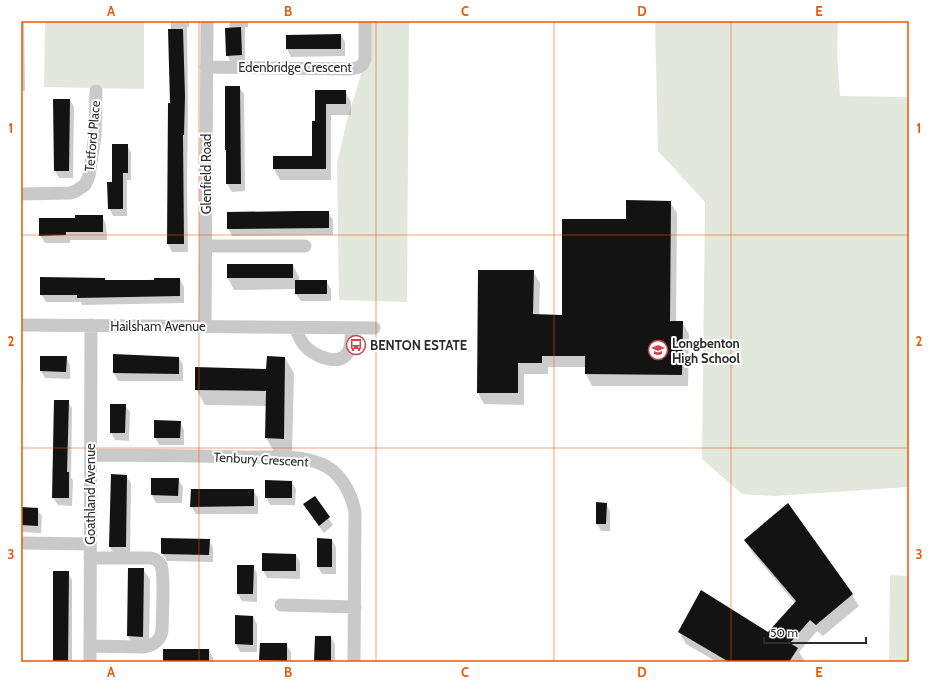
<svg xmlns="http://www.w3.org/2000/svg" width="930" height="683" font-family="Cabin,sans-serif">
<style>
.green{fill:#e3e8dc}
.shadow{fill:#0003}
.building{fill:#131313}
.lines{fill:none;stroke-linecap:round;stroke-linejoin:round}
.street{stroke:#c9c9c9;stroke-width:13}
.grid{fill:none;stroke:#e8590c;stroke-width:1;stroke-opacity:0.55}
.labels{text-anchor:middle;stroke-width:4;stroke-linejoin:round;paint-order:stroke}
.street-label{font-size:13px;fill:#2c2c2c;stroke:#fff}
.poi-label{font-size:13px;font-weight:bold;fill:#2c2c2c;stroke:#fff;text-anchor:start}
.neatline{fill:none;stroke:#e8590c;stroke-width:1.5}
.grid-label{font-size:13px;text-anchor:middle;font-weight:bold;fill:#e8590c}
</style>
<rect width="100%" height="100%" fill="#fff"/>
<path class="green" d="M45,21H144V89L44,87Z
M371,21H409L407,302L339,300L337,163L347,120L362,71Z
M655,21H838L837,53L840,96L909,97V487L774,496L742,494L702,459L705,202L658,151Z
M890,575L909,576V662H889Z"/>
<path class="shadow" d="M21,21H24L25,91H22V139H21Z
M171,21H189V27H187L188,105L187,182L188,252H172L168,244L169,104H171Z
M230,21H248V27H245V63H231L227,55Z
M341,35L345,42V56L291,57L287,49V36Z
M239,87L244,94L245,191L232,192L227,184Z
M316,91H345L351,102V115H331V180H280L274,169V157H313L316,122Z
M70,100L74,107L73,178H59L55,171Z
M127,145L131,153V180H127V216H113L109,208L113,183Z
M670,202L677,213L676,322H682L689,334L688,386H592L586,374V367H548V374H524V405L484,404L478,393L533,271L540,283L539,315L563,316L627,220Z
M328,212L333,220V235L232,236L228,228Z
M102,216L106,224L107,240H70V243H45L40,235L76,219Z
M228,265H293L299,277V281H326L331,289V301H301L296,294V289L234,290L228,278Z
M180,279L184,287V303L82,305L81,302H46L41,294L105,281Z
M114,355L179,358L183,365V381H118L114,373Z
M66,357L70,365V379L45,378L41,371Z
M285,358L294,373L292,454L275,453L266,438L267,406L205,405L196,389L267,370Z
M21,359L23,363V381H21Z
M68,401L72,408L71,478L73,480L72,506L58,505L53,498Z
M125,405L130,412L129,441L115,440L111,433Z
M180,422L184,430V445H159L155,437Z
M126,476L131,483L130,554H114L110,547Z
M178,479L183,487L182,503H156L152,495Z
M291,482L296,489L295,505H270L266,497Z
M253,490L258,498V514H196L191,506Z
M314,497L333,525L324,533L304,505Z
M606,504L610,511V531H601L597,524Z
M788,505L852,595L859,606L823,636L817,631L799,652L804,660L803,662H717L686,644L679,632L768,633L795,603L752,552L745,540Z
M21,508L37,509L42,516L41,533L21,532Z
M209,540L213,548V562L167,561L162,553Z
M332,540L336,547V574H322L318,567Z
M296,555L300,562V579L267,578L263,570Z
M253,566L257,574V602L242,601L238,594Z
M143,569L150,580L149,648H135L128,636Z
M68,572L72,580V662H53Z
M236,616H253L257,624V652H240L236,644Z
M331,637L335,645V662H316Z
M286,644L291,652V662H262L260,660Z
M209,650L213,658V662H164Z
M109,661H124L125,662H109Z"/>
<path class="building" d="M241,27L242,55L226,56L225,28Z
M168,29H183L185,96L184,135H183L184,244H167L168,103H170Z
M341,34V49H286V35Z
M225,86H240L241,184H226V150H225Z
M315,90H346V104H326V169H273V156H312V121H315Z
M53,99H70L69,171H54Z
M112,144H128V173H123V209H108L107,182H112Z
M626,200L671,201L670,321H683L682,375L585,374V356H542V363H518V393H477L478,270H534L533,314L562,315V219H626Z
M299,211H329V228L227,229V212Z
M75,215H103V232H66V235L39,236V218H75Z
M227,264H293V278H227Z
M40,277L105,278V280H154V278H180V296L77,298V295H40Z
M295,280H327V294H295Z
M113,354L179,357V374L113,373Z
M40,356H67L66,372L40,371Z
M267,356L285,357L284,439L265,438L266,391L195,390V367L266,369Z
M54,400H69L67,472H69V498H52Z
M110,404H126L125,433H110Z
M154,420L181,421L180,438H154Z
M111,474L127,475L126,547H109Z
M151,478H179L178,496L151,495Z
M265,480L292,481V498H265Z
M191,489H254V506L190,507Z
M315,496L330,517L319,526L303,504Z
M596,502L607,503L606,524H596Z
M788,503L853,594L816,625L810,620L790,643L798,648L789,662H729L678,632L701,590L768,632L796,601L744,540Z
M21,507L38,508V526L21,525Z
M161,538L210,539L209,555L162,554L161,553Z
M317,538L332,539V567H317Z
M262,553L296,554V571H262Z
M237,565H254L253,594H237Z
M128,568H144L143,637L127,636Z
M53,571H69L68,662H53Z
M235,615L253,616V645L235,644Z
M315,636H331V662H314Z
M260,643H287V661L259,660Z
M163,649H209V662H163Z"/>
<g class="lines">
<path class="street" d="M206,67L350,69C358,68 363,67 365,59V21
M21,194L70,193L76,191L85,185L89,176L95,135L96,91
M206,246H305
M21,325L374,328
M205,326L207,21
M295,328C298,334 300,340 304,345C313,356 342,369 349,350C352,343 351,335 351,328
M91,455C144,455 196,456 249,457C271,457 298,455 319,463C339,470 351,491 355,512L354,662
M21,543L90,544
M281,605L355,607
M90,646L144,647C154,645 160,641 162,631C162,618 165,575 161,565C159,561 156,559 151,558H90
M90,662L91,325"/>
</g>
<path class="grid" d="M199,21V662M376,21V662M554,21V662M731,21V662M21,235H909M21,448H909"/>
<defs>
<symbol id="bus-ring" viewBox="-11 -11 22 22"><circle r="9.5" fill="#fff" stroke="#ce4450" stroke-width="1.5"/><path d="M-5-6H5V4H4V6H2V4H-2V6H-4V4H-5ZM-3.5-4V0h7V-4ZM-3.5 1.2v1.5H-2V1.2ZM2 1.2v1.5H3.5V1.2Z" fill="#ce4450"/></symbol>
<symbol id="school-ring" viewBox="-11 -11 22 22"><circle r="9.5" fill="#fff" stroke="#ce4450" stroke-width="1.5"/><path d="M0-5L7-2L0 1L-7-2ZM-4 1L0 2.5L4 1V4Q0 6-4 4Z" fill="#ce4450"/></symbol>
</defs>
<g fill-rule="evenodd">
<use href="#bus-ring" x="345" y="334" width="22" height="22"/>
<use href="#school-ring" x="647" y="339" width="22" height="22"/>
</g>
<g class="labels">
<g class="street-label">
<text x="295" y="72">Edenbridge Crescent</text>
<text transform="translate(92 136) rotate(-85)" y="5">Tetford Place</text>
<text transform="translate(206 174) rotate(-90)" y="5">Glenfield Road</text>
<text x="158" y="331">Hailsham Avenue</text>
<text transform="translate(261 459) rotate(3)" y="5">Tenbury Crescent</text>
<text transform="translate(90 494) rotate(-90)" y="5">Goathland Avenue</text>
</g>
<g class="poi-label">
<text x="672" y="348">Longbenton<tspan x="672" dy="15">High School</tspan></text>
<text x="370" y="350">BENTON ESTATE</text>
</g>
</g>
<rect width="930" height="683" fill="none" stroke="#ffffff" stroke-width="44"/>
<path d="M764 637v6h102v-6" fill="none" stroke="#2c2c2c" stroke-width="2"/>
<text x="770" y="637" font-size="12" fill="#2c2c2c" stroke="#ffffff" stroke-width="3" paint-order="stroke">50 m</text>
<rect x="22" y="22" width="886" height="639" class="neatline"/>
<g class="grid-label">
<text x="111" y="16">A</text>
<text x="288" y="16">B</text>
<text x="465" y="16">C</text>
<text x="642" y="16">D</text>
<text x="819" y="16">E</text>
<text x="11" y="133">1</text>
<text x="919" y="133">1</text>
<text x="11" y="346">2</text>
<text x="919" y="346">2</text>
<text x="11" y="559">3</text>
<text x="919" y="559">3</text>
<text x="111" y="677">A</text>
<text x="288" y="677">B</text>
<text x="465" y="677">C</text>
<text x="642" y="677">D</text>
<text x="819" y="677">E</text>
</g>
</svg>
